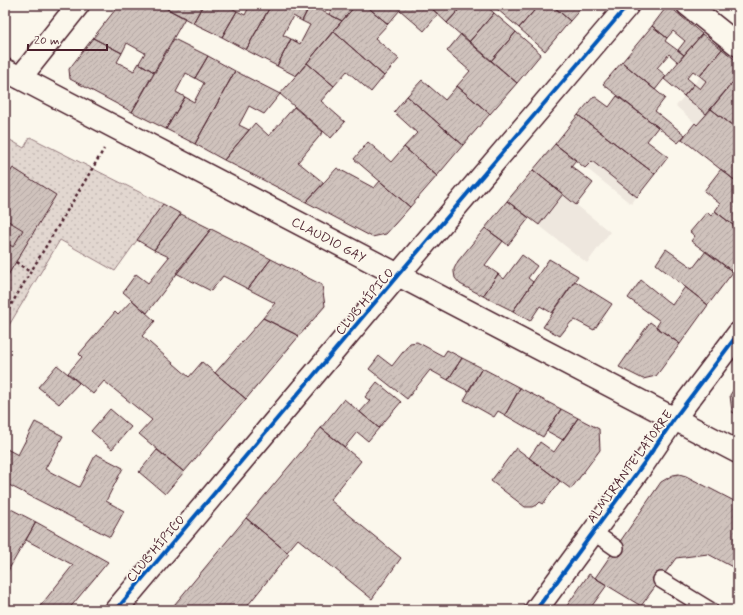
<svg xmlns="http://www.w3.org/2000/svg" width="743" height="615" font-family="Mynerve,sans-serif">
<style>
.built{fill:#eee7de}
.garden{fill:url(#garden-dots);stroke:#967b7e}
.building{fill:url(#building-hatch);stroke:#4a1f2b}
.lines{fill:none;stroke-linecap:round;stroke-linejoin:round}
.lane-casing{stroke:#4a1f2b;stroke-width:18}
.street-casing{stroke:#4a1f2b;stroke-width:25}
.secondary-casing{stroke:#4a1f2b;stroke-width:25}
.path{stroke:#4a1f2b;stroke-width:2.5;stroke-dasharray:3 3;stroke-linecap:butt}
.lane{stroke:#fbf7ec;stroke-width:15}
.street{stroke:#fbf7ec;stroke-width:22}
.secondary{stroke:#fbf7ec;stroke-width:22}
.cycleway-casing{stroke:#fbf7ec;stroke-width:6}
.cycleway{stroke:#0057b8;stroke-width:4}
.labels{text-anchor:middle;stroke-width:3.5;stroke-linejoin:round;paint-order:stroke}
.street-label{font-size:13px;fill:#4a1f2b;stroke:#fbf7ec}
</style>
<defs>
<pattern id="garden-dots" width="8" height="8" patternUnits="userSpaceOnUse"><rect width="8" height="8" fill="#e2d7d0"/><path d="M2 2h.1M6 6h.1" fill="none" stroke="#c3b8b3" stroke-width="1.8" stroke-linecap="round"/></pattern>
<pattern id="building-hatch" width="6" height="6" patternUnits="userSpaceOnUse"><rect width="6" height="6" fill="#cfc2bc"/><path d="M-1 1l2-2M0 6l6-6M5 7l2-2" fill="none" stroke="#b3a6a2"/></pattern>
</defs>
<rect width="100%" height="100%" fill="#fbf7ec"/>
<filter id="ink" filterUnits="userSpaceOnUse"><feTurbulence type="fractalNoise" baseFrequency=".025" numOctaves="2"/><feDisplacementMap in="SourceGraphic" scale="8" xChannelSelector="R" yChannelSelector="G"/><feConvolveMatrix kernelMatrix="1 2 1 2 8 2 1 2 1" color-interpolation-filters="sRGB"/></filter>
<g filter="url(#ink)">
<path class="built" d="M722,50L738,74L697,125L676,106Z
M578,116L654,174L631,204L555,143Z
M533,170L610,232L587,263L508,201Z"/>
<path class="garden" d="M5,137L24,148L30,137L163,204L115,271L60,240L5,332V280L55,195L13,168L5,180Z"/>
<path class="building" d="M119,5H160L185,18L154,72L139,63L145,53L127,43L122,53L93,38Z
M160,5H203L193,23Z
M203,5H228V6L237,11L222,37L193,23Z
M250,5H271L246,50L222,37L237,11L245,15Z
M271,5H310L302,21L293,16L283,35L291,39L277,66L246,50Z
M310,5L342,21L296,76L277,66L291,39L300,44L310,25L302,21Z
M332,5H356L342,21L329,14L334,6Z
M356,5H365L388,24L375,38L399,59L384,76L333,31Z
M365,5H428L438,14L424,31L400,10L388,24Z
M428,5H463L447,23Z
M463,5H485L494,13L469,42L447,23Z
M492,5H501L497,9Z
M501,5H539L519,28L497,9Z
M539,5H552L570,21L545,51L519,28Z
M552,5H584L570,21Z
M668,5L702,34L684,55L678,50L685,41L673,31L667,38L652,26Z
M494,13L516,32L491,61L469,42Z
M652,26L667,38L665,41L684,55L678,62L669,54L657,68L666,76L655,90L622,62Z
M333,31L384,76L371,92L347,71L334,86L307,63Z
M516,32L541,54L517,83L491,61Z
M461,34L517,83L490,114L457,86L470,71L447,51Z
M702,34L722,49L700,76L693,71L687,78L694,84L684,96L664,79Z
M93,38L122,53L117,62L134,71L139,63L154,72L132,112L70,79L69,69Z
M174,39L208,56L195,78L186,73L176,92L185,97L166,129L132,112Z
M722,49L738,62V76L706,114L684,96L694,84L700,89L706,81L700,76Z
M208,56L235,71L195,144L166,129L185,97L194,102L204,83L195,78Z
M622,62L665,98L655,111L685,135L678,143L603,84Z
M307,63L334,86L321,101L345,122L331,138L280,94Z
M235,71L280,94L264,114L249,106L239,125L249,130L224,160L195,144Z
M738,76V109L736,112L738,114V126L736,128L711,109Z
M422,80L445,100L457,86L490,114L463,145L407,96Z
M407,96L463,145L437,176L404,147L417,133L394,112Z
M594,96L609,107L617,96L658,127L647,141L668,157L655,174L578,115Z
M294,107L323,132L298,162L324,183L306,202L224,160L255,123L269,136Z
M711,109L738,130V183L682,139L695,123L697,125Z
M578,115L655,174L637,197L592,161L585,168L555,144Z
M368,142L391,162L404,147L437,176L410,207L354,159Z
M555,144L576,160L571,166L593,183L576,205L533,170Z
M13,168L56,195L5,280V180Z
M337,168L374,188L380,181L410,207L386,234L372,237L306,202Z
M721,169L738,183V229L715,211L720,204L704,191Z
M533,170L563,194L539,225L507,201Z
M507,201L529,218L508,245L485,228Z
M163,204L181,214L154,250L137,240Z
M715,211L738,229V266L733,272L691,241L695,236L690,232L707,212L711,216Z
M181,214L211,229L147,313L123,292L136,274L148,283L169,257L154,250Z
M5,219L23,230L13,247L5,242Z
M485,228L503,241L485,265L498,274L483,296L460,284L455,278L454,272V269L458,261Z
M211,229L271,259L248,289L223,276L211,291L176,273Z
M666,249L693,268L706,251L733,272L708,305L656,264Z
M522,255L537,266L528,278L533,282L513,311L483,296L498,274L504,279Z
M271,259L322,285L325,306L299,336L263,318L275,303L248,289Z
M549,259L578,276L552,313L540,306L530,321L513,311Z
M641,280L672,305L685,287L708,305L680,344L656,327L660,321L628,298Z
M575,281L612,304L594,330L575,320L571,322L560,336L543,327Z
M132,300L155,321L142,336L189,377L202,362L246,399L184,472L139,434L152,420L104,381L93,394L68,373L82,357L79,354L115,312L118,315Z
M263,318L299,336L246,399L215,373Z
M650,322L680,344L656,376L643,379L619,367Z
M417,342L443,356L447,350L462,358L448,380L430,370L407,399L369,369L379,356L392,366L410,343Z
M462,358L482,368L468,391L448,380Z
M57,365L79,383L59,404L38,387Z
M482,368L520,388L505,415L498,411L494,417L464,400Z
M377,382L401,402L379,428L360,412L370,401L365,397Z
M738,383V415L732,412L730,395Z
M520,388L561,409L543,437L505,415Z
M344,399L379,428L368,441L357,432L345,447L321,428Z
M110,409L131,427L112,449L91,431Z
M561,409L578,418L563,440L547,431Z
M578,418L599,429L600,450L571,489L529,458L540,442L554,452Z
M35,422L63,436L45,469L79,487L96,454L123,468L106,501L124,511L110,537L5,483V448L18,455Z
M321,428L361,461L330,500L401,558L372,599L298,539L287,552L246,518Z
M516,448L560,481L543,504L540,502L537,505L533,507H525L491,481Z
M157,450L184,472L165,494L139,472Z
M679,474L686,476L738,503V570L708,554L676,558L641,606L595,578L661,482L673,475Z
M5,506L36,522L5,576Z
M246,518L289,554L244,610H170Z
M36,522L108,562L68,610H37L73,565L26,540Z
M589,574L607,585L589,610H564Z"/>
<g class="lines">
<defs>
<path id="lane" d="M593,532L616,548
M661,580L710,610"/>
<path id="street" d="M688,5L738,45
M5,70L738,452
M20,78L78,5"/>
<path id="secondary" d="M116,610L398,275L628,5
M536,610L644,463L674,419L738,334"/>
</defs>
<use href="#lane" class="lane-casing"/>
<use href="#street" class="street-casing"/>
<use href="#secondary" class="secondary-casing"/>
<path class="path" d="M16,262L30,272
M5,315L104,149"/>
<use href="#lane" class="lane"/>
<use href="#street" class="street"/>
<use href="#secondary" class="secondary"/>
<defs>
<path id="cycleway" d="M116,610L398,275L628,5
M536,610L644,463L674,419L738,334"/>
</defs>
<use href="#cycleway" class="cycleway-casing"/>
<use href="#cycleway" class="cycleway"/>
</g>
</g>
<g class="labels">
<g class="street-label">
<text transform="translate(329 239) rotate(28)" y="5">CLAUDIO GAY</text>
<text transform="translate(364 301) rotate(-50)" y="5">CLUB HÍPICO</text>
<text transform="translate(629 466) rotate(-54)" y="5">ALMIRANTE LATORRE</text>
<text transform="translate(155 548) rotate(-50)" y="5">CLUB HÍPICO</text>
</g>
</g>
<rect width="743" height="615" fill="none" stroke="#fbf7ec" stroke-width="20"/>
<rect x="10" y="10" width="723" height="595" fill="none" stroke="#4a1f2b" stroke-width="1.5" filter="url(#ink)"/>
<path d="M28 44v6h79v-6" fill="none" stroke="#4a1f2b" stroke-width="2"/>
<text x="34" y="44" font-size="12" fill="#4a1f2b" stroke="#fbf7ec" stroke-width="3" paint-order="stroke">20 m</text>
</svg>
